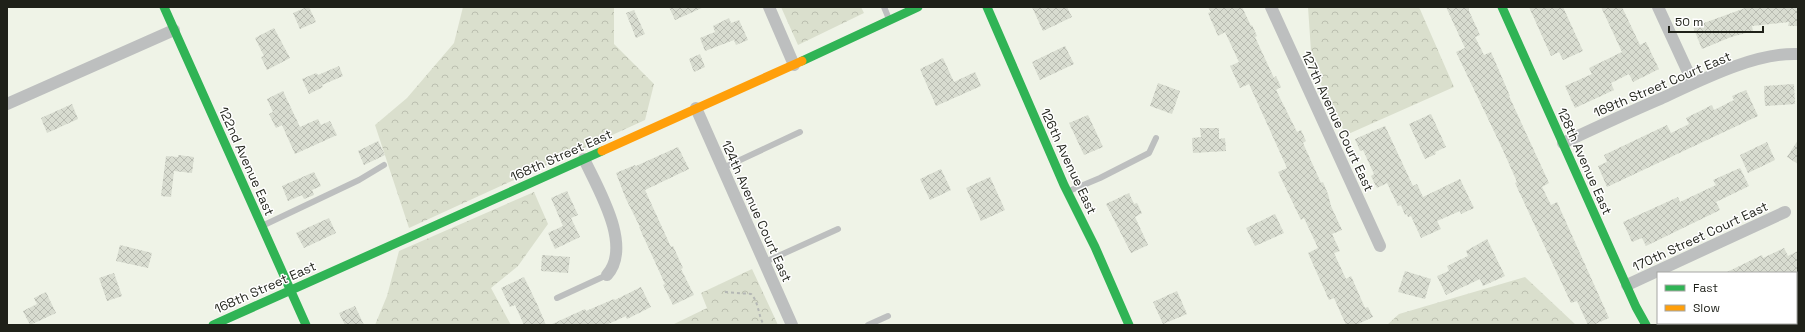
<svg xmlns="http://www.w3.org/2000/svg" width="1805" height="332" font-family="'Space Grotesk',sans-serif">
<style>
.forest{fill:url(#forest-crowns)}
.building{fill:url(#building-cross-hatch)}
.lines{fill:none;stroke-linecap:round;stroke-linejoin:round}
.path{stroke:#b4b7b4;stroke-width:2;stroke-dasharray:3 3;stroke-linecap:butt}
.lane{stroke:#bdbfbf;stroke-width:6}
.street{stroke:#bdbfbf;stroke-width:12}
.fast{stroke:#30b455;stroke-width:9}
.slow{stroke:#ff9f0a;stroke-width:9}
.labels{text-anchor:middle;stroke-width:3;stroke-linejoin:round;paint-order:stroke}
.street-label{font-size:13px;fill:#1f2119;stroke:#fff}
</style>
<defs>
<pattern id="forest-crowns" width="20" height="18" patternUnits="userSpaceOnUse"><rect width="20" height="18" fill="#dadfcd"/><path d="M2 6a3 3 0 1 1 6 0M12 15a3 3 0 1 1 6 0" fill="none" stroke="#bbbfaf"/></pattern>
<pattern id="building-cross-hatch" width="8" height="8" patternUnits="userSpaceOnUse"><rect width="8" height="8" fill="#d8dcd0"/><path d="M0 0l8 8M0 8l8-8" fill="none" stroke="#b9bcb2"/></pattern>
</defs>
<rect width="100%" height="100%" fill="#eff3e7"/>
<path class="forest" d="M463,7H614V44L654,84L645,120L409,228L375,125L407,98L454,43Z
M781,7H861L864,13L798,45Z
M1308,7H1419L1454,87L1346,135L1312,66Z
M534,192L548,224L518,266L491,288L511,325H375L387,296L399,251Z
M752,269L778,325H672L707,308L701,293Z
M1525,277L1576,325H1387L1399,314Z"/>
<path class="building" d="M307,7H309L316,22L300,29L293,13Z
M669,7H704L675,20Z
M1032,7H1067L1072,17L1043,31Z
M1208,7H1242L1251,26L1252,25L1257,36L1255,37L1274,78L1276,76L1281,87L1276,90L1297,132L1301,130L1306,141L1303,143L1321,183L1323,182L1328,194L1331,206L1342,230L1332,234L1340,251L1334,253L1346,279L1351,276L1365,308L1368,307L1373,317L1356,325H1346L1334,298L1329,300L1308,253L1318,248L1304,218L1301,220L1278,172L1287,168L1249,84L1240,88L1230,66L1239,62L1225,32L1218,36L1208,13L1211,12Z
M1446,7H1469V11L1480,35L1475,37L1484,55L1491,52L1510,96H1509L1549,183L1542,187L1551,205L1557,202L1609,318L1593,325H1588L1577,301L1571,303L1515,183L1517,182L1502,148L1456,52L1465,48Z
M1529,7H1563L1583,51L1563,60L1559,52L1551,56Z
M1601,7H1622L1640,45L1646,42L1659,69L1633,82L1629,74L1611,83L1614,90L1575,108L1565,86L1592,74L1589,68L1622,52Z
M1748,7H1798V26H1788L1789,22L1752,26L1753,31L1731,37L1702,49L1693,27Z
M634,10L645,34L636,38L626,13Z
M729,18L731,23L739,20L748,40L736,45L734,40L705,51L700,38L715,32L713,26Z
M274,28L290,58L267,70L261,57L264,56L255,38Z
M1065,46L1074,64L1040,80L1032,62Z
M700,54L705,67L694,72L689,59Z
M943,58L954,82L975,72L981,86L936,106L920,69Z
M339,66L343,76L322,85L323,87L309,94L302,79L316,73L318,75Z
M1158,83L1180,91L1172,114L1150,106Z
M1794,84L1795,104L1765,106L1764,86Z
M1746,90L1758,116L1607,187L1598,166L1607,162L1604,155L1667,125L1671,133L1689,124L1686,118L1712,105L1714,110L1734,100L1732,96Z
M283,91L300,127L318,119L321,125L330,121L337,135L295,154L282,125L276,128L269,114L273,112L267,99Z
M72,104L78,119L47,133L41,118Z
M1431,114L1446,147L1435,152L1436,154L1425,159L1409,124Z
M1088,115L1103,147L1084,155L1069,123Z
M1385,126L1413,186L1417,184L1423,197L1460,179L1474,208L1461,214L1460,211L1437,221L1441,229L1421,238L1411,216L1408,217L1407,214L1405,215L1401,205L1398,206L1387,183L1377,188L1371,176L1374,174L1363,150L1360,151L1355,139Z
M1200,128H1219V139L1225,138L1226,151L1193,153L1192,138L1201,137Z
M1798,140V164L1787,157Z
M378,141L385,155L364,165L358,151Z
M1767,142L1775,160L1748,173L1740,155Z
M678,147L689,169L645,190L671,247L673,246L683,268L681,269L694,295L673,305L663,285L665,284L639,227H640L626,199L616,173L635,165L636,166Z
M178,155L194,157L192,173L174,171L171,197L161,196L166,156L178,157Z
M1740,168L1749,186L1716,202L1720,210L1646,246L1642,238L1632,242L1623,222L1678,197L1680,202L1716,185L1713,180Z
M941,169L951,190L930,200L920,179Z
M314,172L321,186L312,190L314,195L304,199L302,195L288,201L282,186Z
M990,177L1005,210L981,221L966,188Z
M567,191L578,215L571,218L580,237L555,249L548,233L563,226L551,198Z
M1129,193L1134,204L1137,203L1142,213L1135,217L1148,245L1131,253L1106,204Z
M1275,214L1284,233L1255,246L1246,228Z
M329,218L336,233L304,248L296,233Z
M1487,239L1505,276L1483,286L1480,279L1446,295L1437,276L1449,271L1447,266L1468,256L1466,251Z
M120,245L152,253L148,268L116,261Z
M1784,248L1788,256L1798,251V273H1725L1762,255L1763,258Z
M542,255L570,257L568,273L541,271Z
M1405,271L1431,279L1425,299L1398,292Z
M114,273L122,296L107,301L99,278Z
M524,277L538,306L546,325H524L515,305L510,307L501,288Z
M641,287L651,307L627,319L626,316L606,325H550L585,309L586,311L614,299L615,300Z
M1177,291L1187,314L1163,324L1153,302Z
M46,292L56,313L30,325L23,311L37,304L34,298Z
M355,306L364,325H345L339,313Z"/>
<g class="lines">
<path class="path" d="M725,292L751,294C759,302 758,316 764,325"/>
<path class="lane" d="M884,7L889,19
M723,168L800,132
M1069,191L1100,178L1149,153L1156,138
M262,226L359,180L384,165
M765,262L838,229
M557,298L607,275
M868,325L888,316"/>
<path class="street" d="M769,7L794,65
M1271,7L1380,246
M1658,7L1693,83
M7,104L174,30
M696,108L792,325
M1563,143C1595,128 1627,113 1660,99C1699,81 1755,52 1798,54
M584,159C598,189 633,246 607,275
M1627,285L1785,212"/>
<path class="fast" d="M164,7L306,325
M987,7L1064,185L1095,247L1129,325
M1502,7L1636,307L1646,325
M802,61L918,7
M213,325L602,151"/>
<path class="slow" d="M602,151L802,61"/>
</g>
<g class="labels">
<g class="street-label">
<text transform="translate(1662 84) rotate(-23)" y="5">169th Street Court East</text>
<text transform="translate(1338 121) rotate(65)" y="5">127th Avenue Court East</text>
<text transform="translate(561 155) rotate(-24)" y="5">168th Street East</text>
<text transform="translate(247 161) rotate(66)" y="5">122nd Avenue East</text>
<text transform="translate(1069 161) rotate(65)" y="5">126th Avenue East</text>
<text transform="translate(1585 161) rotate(66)" y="5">128th Avenue East</text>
<text transform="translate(757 211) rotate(66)" y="5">124th Avenue Court East</text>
<text transform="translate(1700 236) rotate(-25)" y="5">170th Street Court East</text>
<text transform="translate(265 287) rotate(-24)" y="5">168th Street East</text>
</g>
</g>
<rect width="1805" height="332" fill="none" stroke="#1f2119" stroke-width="16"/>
<rect x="1657" y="272" width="140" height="52" fill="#ffffff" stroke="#a5a6a3"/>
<rect x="1665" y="285" width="20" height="6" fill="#30b455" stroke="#a5a6a3"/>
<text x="1693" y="292" font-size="12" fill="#1f2119">Fast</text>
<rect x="1665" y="305" width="20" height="6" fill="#ff9f0a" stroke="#a5a6a3"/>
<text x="1693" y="312" font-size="12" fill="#1f2119">Slow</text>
<path d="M1669 26v6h94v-6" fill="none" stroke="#1f2119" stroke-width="2"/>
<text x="1675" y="26" font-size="12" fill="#1f2119" stroke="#ffffff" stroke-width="3" paint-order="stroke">50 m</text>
</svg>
